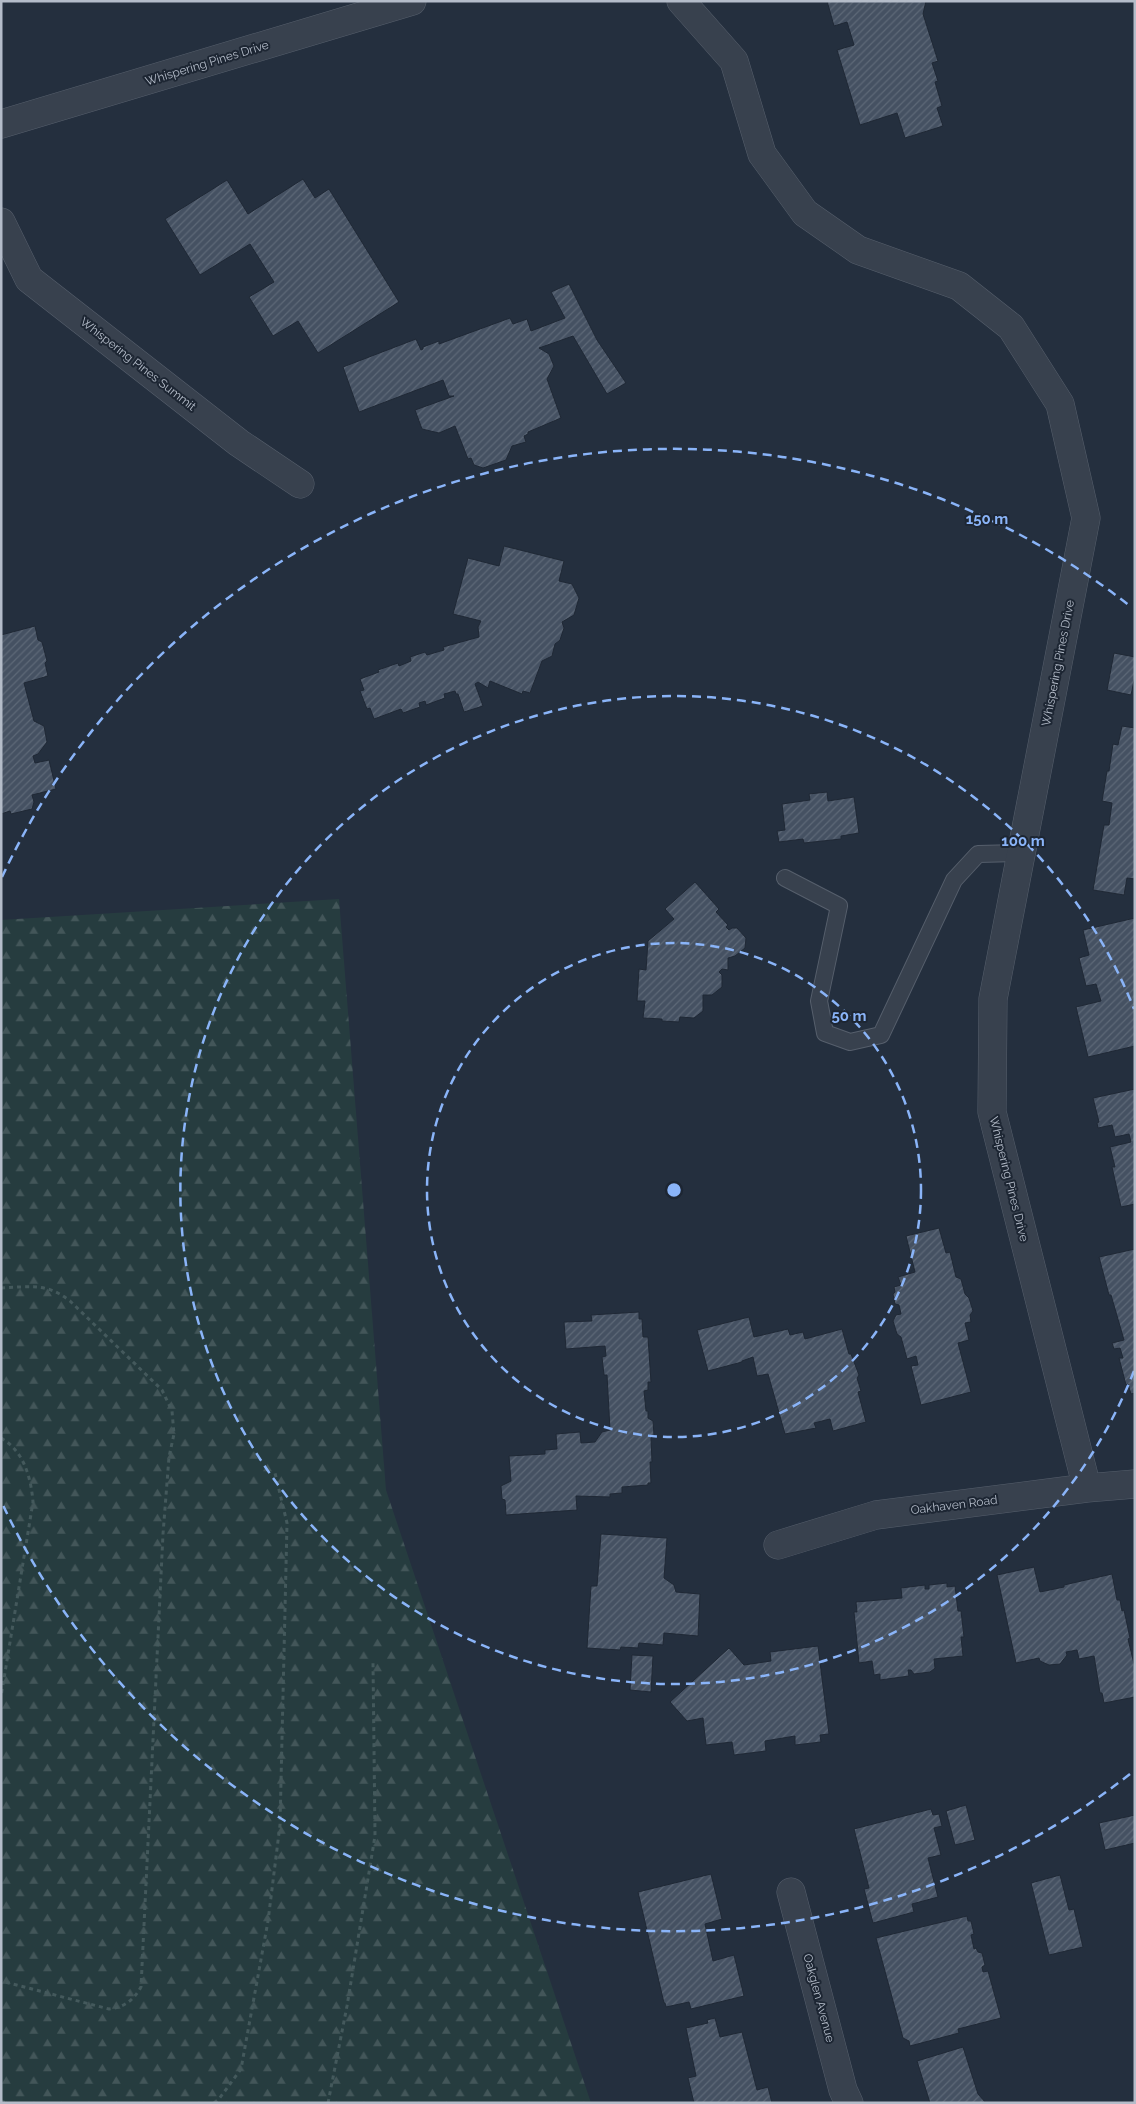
<svg xmlns="http://www.w3.org/2000/svg" width="1136" height="2104" font-family="Raleway,sans-serif">
<style>
.forest{fill:url(#forest-firs)}
.building{fill:url(#building-hatch);stroke:#1f2835}
.lines{fill:none;stroke-linecap:round;stroke-linejoin:round}
.lane-casing{stroke:#565f6c;stroke-width:18}
.street-casing{stroke:#565f6c;stroke-width:29}
.path{stroke:#44595c;stroke-width:3;stroke-dasharray:4 4;stroke-linecap:butt}
.lane{stroke:#38414e;stroke-width:16}
.street{stroke:#38414e;stroke-width:28}
.ring{fill:none;stroke:#8ab4f8;stroke-width:2.5;stroke-dasharray:9 6}
.labels{text-anchor:middle;stroke-width:4;stroke-linejoin:round;paint-order:stroke}
.street-label{font-size:12px;fill:#b4bcc9;stroke:#1d2633}
.centre{fill:#8ab4f8;stroke:#1d2633;stroke-width:2.5}
.ring-label{font-size:15px;text-anchor:middle;font-weight:bold;fill:#8ab4f8;stroke:#1d2633;stroke-width:4;stroke-linejoin:round;paint-order:stroke}
</style>
<defs>
<pattern id="forest-firs" width="22" height="20" patternUnits="userSpaceOnUse" patternTransform="scale(1.25)"><rect width="22" height="20" fill="#263c3f"/><path d="M5 1l3.5 6h-7zM16 11l3.5 6h-7z" fill="#435659"/></pattern>
<pattern id="building-hatch" width="6" height="6" patternUnits="userSpaceOnUse" patternTransform="scale(1.25)"><rect width="6" height="6" fill="#455162"/><path d="M-1 1l2-2M0 6l6-6M5 7l2-2" fill="none" stroke="#5d6877"/></pattern>
</defs>
<rect width="100%" height="100%" fill="#242f3e"/>
<path class="forest" d="M339,899L386,1490L591,2103H1V920Z"/>
<path class="building" d="M827,1H926L923,14L938,61L932,63L938,81L935,82L942,106L937,108L943,126L905,138L897,113L860,125L837,50L854,45L847,22L834,26Z
M303,179L315,198L329,189L399,302L318,353L298,321L273,336L249,297L274,282L250,244L200,275L165,219L227,180L248,214Z
M569,284L597,340L626,383L607,394L573,336L539,348L549,354L554,366L547,379L561,418L528,432V434L524,436L526,442L512,446L506,460L483,468L474,465L471,458L468,459L455,426L439,433L422,429L415,410L454,396H449L443,380L359,412L343,367L416,339L421,350L423,349V347L439,341V344L510,318L513,324L527,319L531,331L565,318L551,292Z
M504,546L564,561L559,581L572,584L579,598L574,615L562,622L564,628L560,640L555,644L552,656L542,661L530,693L523,691L522,694L490,681L488,688L478,682L475,684L483,706L464,712L458,694H456L455,691L444,694L445,698L426,705L425,701L419,703L420,707L403,713L401,709L374,719L370,708L367,709L360,691L364,690L360,679L379,672L378,670L398,663L399,666L411,661L410,657L425,652L427,655L444,650L443,647L479,637L478,627L481,621L453,614L468,558L499,566Z
M35,626L38,640L42,642L47,661L45,663L48,676L24,683L34,721L44,726L47,742L38,754L33,756L35,763L49,760L56,789L32,795L34,802L32,809L11,814L10,811L1,814V635Z
M1114,653L1135,657V676L1131,695L1107,690Z
M1122,726L1135,728V879L1127,878L1124,895L1093,890L1104,825H1109L1112,803L1102,801L1107,771H1109L1113,744L1118,745Z
M827,792L828,801L854,797L859,833L841,836V839L804,843L803,839L779,842L777,831L785,830L782,804L810,800L809,794Z
M695,882L719,909L716,912L728,925L726,927L729,930L732,928H737L746,938L745,948L735,956L728,958V970L722,969L719,972L722,975V987L712,995H703V1011L694,1018L680,1017L679,1022L662,1021V1019L643,1018L645,1001H637L639,969L646,970L648,941L674,919L665,909Z
M1135,918V1046L1088,1057L1076,1007L1101,1001L1096,984L1086,986L1079,958L1089,955L1083,930Z
M1135,1089V1204L1121,1207L1112,1167H1115L1110,1147L1131,1142L1129,1134L1115,1137L1112,1125L1098,1128L1097,1123L1099,1122L1093,1098Z
M939,1228L946,1253L950,1252L956,1277L961,1279L965,1294L969,1298L973,1311L970,1315L971,1322L965,1323L969,1340L958,1343L971,1392L921,1405L911,1366L918,1365L916,1356L907,1359L901,1337L897,1334L893,1321L896,1315L901,1314L899,1305L895,1304L893,1294L895,1292L894,1287L901,1285L898,1277L915,1272L906,1236Z
M1135,1249V1393L1131,1394L1128,1384L1126,1385L1119,1358H1123L1120,1348L1114,1349L1112,1343L1124,1340L1111,1295H1109L1099,1257Z
M639,1312V1319H642L643,1337H648L651,1382H648V1390L644,1391L646,1411H648V1418L653,1421L654,1435L651,1438L652,1462H650L651,1483H648V1485L622,1487V1493L610,1494V1497L576,1496L577,1510L506,1515L505,1500L502,1499L501,1486L511,1481L509,1456L545,1454V1450L557,1449L556,1434L580,1432L581,1443L595,1442L602,1432L610,1430L607,1375H604L602,1357L606,1356L605,1346L566,1349L564,1322L592,1321L591,1315Z
M749,1317L754,1337L788,1329L790,1335L803,1332L805,1339L842,1329L849,1354H851L859,1375L857,1378L861,1391L858,1392L866,1422L833,1431L830,1419L814,1423L816,1428L785,1434L768,1374L757,1376L753,1357L742,1361V1362L708,1371L697,1330Z
M601,1534L667,1538L664,1578L674,1585L676,1592L700,1594L698,1636L664,1633L663,1645L639,1643L638,1648L621,1647L620,1650L587,1648L591,1586H597Z
M1034,1567L1040,1592L1064,1587V1585L1112,1574L1117,1600H1120L1122,1611L1124,1610L1130,1638L1128,1639L1135,1668V1697L1104,1703L1102,1693H1100L1094,1656L1079,1659L1077,1650L1066,1652L1067,1655L1060,1664L1049,1665L1040,1661L1039,1658L1016,1663L997,1575Z
M947,1583V1587L955,1586L958,1611H961L964,1637H961L963,1656L934,1659L935,1668L930,1672L914,1674L911,1670H908L909,1676L880,1680V1674L874,1675L872,1661L859,1663L854,1612H857L856,1602L902,1598L901,1588L925,1585V1589H929V1585Z
M818,1646L829,1734L820,1735L821,1742L795,1745V1736L765,1741L766,1751L734,1755L732,1742L706,1745L703,1718L687,1721L670,1702L729,1648L744,1665L771,1661L770,1652Z
M632,1655L653,1656L651,1692L630,1690Z
M966,1805L975,1840L955,1845L946,1811Z
M931,1809L933,1815L939,1814L942,1826L934,1828L941,1855L928,1858L938,1897L912,1904L914,1912L873,1923L864,1889L869,1888L854,1829Z
M1135,1815V1843L1105,1850L1099,1823Z
M711,1874L722,1919L705,1924L713,1961L734,1955L744,1996L691,2009L689,2002L666,2007L665,2003H664L638,1892Z
M1060,1875L1069,1910L1074,1909L1083,1947L1049,1955L1031,1883Z
M967,1916L968,1921H971L974,1934L971,1935L974,1949L976,1948L978,1952L982,1953L985,1965L982,1967L983,1972L988,1971L1001,2018L958,2029L959,2033L910,2046L909,2041L903,2038L876,1938Z
M715,2018L720,2037L742,2032L757,2090L768,2087L772,2103H694L688,2078L696,2076L686,2028L708,2023L707,2020Z
M963,2047L978,2094L986,2103H930L917,2061Z"/>
<g class="lines">
<defs>
<path id="lane" d="M785,878L839,906L819,1001L825,1033L850,1042L881,1035L954,880L978,854L1022,853"/>
<path id="street" d="M681,1L734,61L762,154L805,213L858,250L959,286L1011,327L1060,404L1086,518L993,999L992,1112L1087,1488
M1,124L412,1
M1,222L29,279L239,443L300,484
M778,1545L876,1515L1087,1488L1135,1484
M791,1892L843,2090L849,2103"/>
</defs>
<use href="#lane" class="lane-casing"/>
<use href="#street" class="street-casing"/>
<path class="path" d="M1,1288C29,1287 46,1282 70,1301L162,1390L172,1411L174,1434L169,1457L163,1534L141,1987C133,2001 124,2007 109,2009L1,1981
M1,1438C24,1451 31,1478 33,1502L1,1697
M1,2101L6,2103
M214,2103L219,2099L241,2069L268,1921L280,1825L287,1523L275,1473
M328,2103L347,2006L375,1836L373,1662"/>
<use href="#lane" class="lane"/>
<use href="#street" class="street"/>
</g>
<g class="ring">
<circle cx="674" cy="1190" r="247"/>
<path d="M1134 1371A494 494 0 1 1 1134 1009"/>
<path d="M1130 1774A741 741 0 0 1 2 1503M2 877A741 741 0 0 1 1130 606"/>
</g>
<g class="labels">
<g class="street-label">
<text transform="translate(207 63) rotate(-17)" y="4">Whispering Pines Drive</text>
<text transform="translate(138 364) rotate(38)" y="4">Whispering Pines Summit</text>
<text transform="translate(1058 663) rotate(-79)" y="4">Whispering Pines Drive</text>
<text transform="translate(1009 1179) rotate(76)" y="4">Whispering Pines Drive</text>
<text transform="translate(954 1505) rotate(-7)" y="4">Oakhaven Road</text>
<text transform="translate(819 1998) rotate(75)" y="4">Oakglen Avenue</text>
</g>
</g>
<circle cx="674" cy="1190" r="8" class="centre"/>
<g class="ring-label">
<text x="987" y="524">150 m</text>
<text x="1023" y="846">100 m</text>
<text x="849" y="1021">50 m</text>
</g>
<rect width="1136" height="2104" fill="none" stroke="#b4bcc9" stroke-width="5"/>
</svg>
